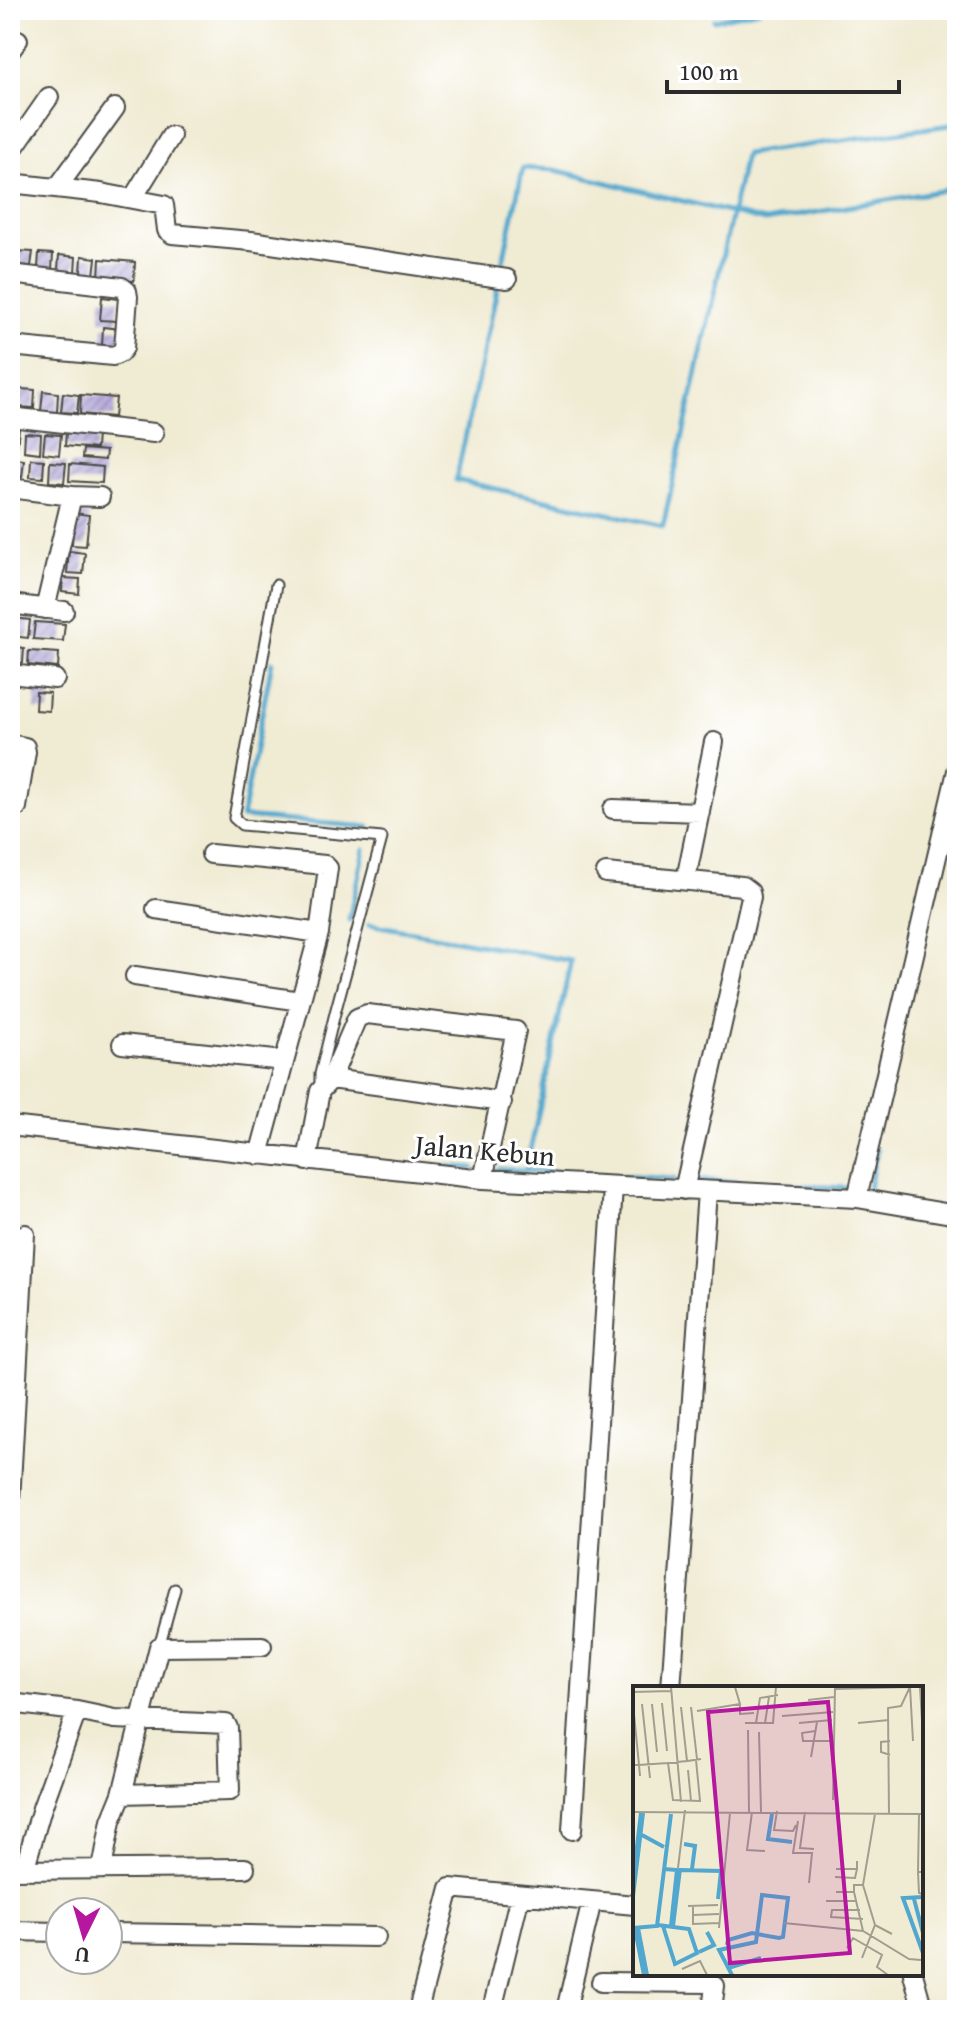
<svg xmlns="http://www.w3.org/2000/svg" width="967" height="2020" font-family="'Gentium Book Plus',serif">
<style>
.lines{fill:none;stroke-linecap:round;stroke-linejoin:round}
.stream{stroke:#51a7cd;stroke-width:5}
.building{fill:url(#building-hatch)}
.service-casing{stroke:#494844;stroke-width:13}
.minor-casing{stroke:#494844;stroke-width:22}
.service{stroke:#fff;stroke-width:9}
.minor{stroke:#fff;stroke-width:18}
.labels{text-anchor:middle;stroke-width:6;stroke-linejoin:round;paint-order:stroke}
.street-label{font-size:28px;fill:#2b2b2b;stroke:#fff}
.inset-river{fill:none;stroke:#51a7cd;stroke-width:4}
.inset-road{fill:none;stroke:#a19e90;stroke-width:2}
.view{fill:#b5179e;fill-opacity:0.15;stroke:#b5179e;stroke-width:4}
.inset-edge{fill:none;stroke:#2b2b2b;stroke-width:4}
</style>
<defs>
<pattern id="building-hatch" width="6" height="6" patternUnits="userSpaceOnUse" patternTransform="scale(2)"><rect width="6" height="6" fill="#b8afdc"/><path d="M-1 1l2-2M0 6l6-6M5 7l2-2" fill="none" stroke="#968fb3"/></pattern>
</defs>
<rect width="100%" height="100%" fill="#fff"/>
<filter id="ink" filterUnits="userSpaceOnUse"><feTurbulence type="fractalNoise" baseFrequency=".0125" numOctaves="2"/><feDisplacementMap in="SourceGraphic" scale="16" xChannelSelector="R" yChannelSelector="G"/><feConvolveMatrix kernelMatrix="1 2 1 2 8 2 1 2 1" color-interpolation-filters="sRGB"/></filter>
<filter id="wash" filterUnits="userSpaceOnUse"><feTurbulence type="fractalNoise" baseFrequency=".006" numOctaves="4" result="noise"/><feDisplacementMap in="SourceGraphic" scale="32" xChannelSelector="R" yChannelSelector="G"/><feGaussianBlur stdDeviation="1.8" result="paint"/><feColorMatrix in="noise" values="0 0 0 0 0 0 0 0 0 0 0 0 0 0 0 0 0 1.4 0 .05"/><feComposite in="paint" operator="in"/></filter>
<g filter="url(#wash)">
<rect width="100%" height="100%" fill="#f0ebd3"/>
<g class="lines">
<path class="stream" d="M714,20L759,10
M957,124L745,154L663,526L456,480L523,168L555,170L765,221L957,188
M272,662L242,817L369,827
M349,920L364,849
M369,924L571,961L526,1171
M446,1166L473,1168
M499,1169L674,1179
M700,1180L846,1188
M868,1192L877,1150"/>
</g>
<g id="blocks">
<path class="building" d="M16,251L33,252L31,266L15,265Z
M39,253L53,254L52,269L38,268Z
M59,255L76,257L75,272L58,270Z
M82,256L96,258L94,275L81,274Z
M100,259L135,262L134,281L99,278Z
M102,297L119,299L117,321L100,320Z
M103,327L121,329L119,348L102,346Z
M20,389L35,390L34,408L18,407Z
M43,391L58,393L57,412L41,411Z
M63,393L79,395L77,413L61,412Z
M81,395L116,398L114,417L80,414Z
M10,427L19,428L17,449L10,448Z
M66,432L97,434L96,449L65,446Z
M25,433L41,434L40,453L24,451Z
M45,434L61,435L59,455L43,453Z
M83,449L106,451L105,460L82,458Z
M10,458L24,460L22,477L10,476Z
M31,459L44,460L43,478L30,477Z
M50,462L66,463L64,483L49,482Z
M70,464L103,467L102,483L69,481Z
M74,513L89,515L86,546L72,545Z
M69,551L85,553L83,574L67,573Z
M63,578L80,579L79,594L62,592Z
M13,618L30,620L28,638L11,636Z
M35,622L65,624L63,641L33,639Z
M10,646L24,648L23,663L10,662Z
M29,651L59,653L58,668L28,665Z
M36,692L50,693L49,711L35,710Z"/>
</g>
</g>
<g filter="url(#ink)">
<use href="#blocks" fill-opacity="0" stroke="#494844" stroke-width="2"/>
<g class="lines">
<defs>
<path id="service" d="M276,585L234,818L242,825L382,838L335,1013L320,1074V1087
M159,1647L175,1589"/>
<path id="minor" d="M10,51L18,40
M10,153L49,97
M10,183L101,193L164,205L167,230L172,234L251,241L507,279
M57,188L115,108
M133,198L171,136
M10,274L122,287L127,291L128,297L124,348L120,353L113,356L10,346
M10,417L154,433
M10,488L72,496
M10,604L64,611
M45,609L72,496L100,497
M10,674L55,679
M10,744L25,747L26,752L17,807L10,810
M613,809L700,812
M211,854L325,865L328,868L319,933L259,1155
M606,873L742,886L750,892L751,897L684,1190
M686,879L714,742
M156,909L319,933
M135,976L300,1001
M122,1044L284,1061
M331,1079L502,1102
M10,1126L483,1179L857,1198L957,1215
M307,1161L320,1091L331,1079L357,1018L367,1014L516,1031L483,1179
M857,1198L957,771
M10,1501L25,1234
M671,1688L707,1192
M10,1703L77,1711L115,1719L226,1724L228,1728L230,1791L122,1794
M572,1830L613,1187
M102,1869L111,1821L122,1794L159,1647L262,1646
M10,1870L245,1868
M24,1870L42,1808L77,1711
M10,1931L60,1932
M108,1933L376,1937
M913,1974L923,2010
M601,1982L711,1983L715,1986L712,2010
M418,2010L450,1888L635,1905
M492,2010L520,1895
M566,2010L592,1901"/>
</defs>
<use href="#service" class="service-casing"/>
<use href="#minor" class="minor-casing"/>
<use href="#service" class="service"/>
<use href="#minor" class="minor"/>
</g>
</g>
<g class="labels">
<g class="street-label">
<text transform="translate(485 1150) rotate(5)" y="10">Jalan Kebun</text>
</g>
</g>
<g transform="translate(633 1686)">
<rect width="290" height="290" fill="#f0ebd3"/>
<path class="inset-river" d="M139,128L135,153L159,156M9,149L31,161M51,158L62,160L59,183M31,183L44,184L38,240M46,184L88,185L85,213M0,194L8,127M0,210L10,127M290,211L270,212L290,267M281,213L290,247M25,239L56,243L64,267L42,278L30,240M40,240L47,183M0,242L24,240L38,128M5,242L14,289M2,243L11,289M94,259L95,254L119,247L124,248L146,252L150,251L155,212L129,209L124,248L123,256L86,264L99,289M66,266L81,259L74,246M95,282L128,272"/>
<path class="inset-road" d="M38,1L48,116M277,1L280,55M287,1L290,52M202,3L278,1M0,6L38,5M175,14L201,11M29,17L34,65M9,18L17,92M19,18L24,66M107,18V28L121,27M48,21L54,75L68,73M58,21L64,73M64,25L107,18L102,1M149,30L200,26M112,37H140L143,1M123,37L127,12L145,9M132,37L136,11M166,37L199,34M225,37L256,34M115,44L116,126M182,45L169,47L170,55H199M126,46L128,126M257,69L248,66V56L257,55M178,71L184,36M54,75L35,77L40,114L67,115L63,74M0,79H6L0,18M55,84L58,115M7,90L6,79L35,77M200,114L202,1M144,125L141,144L160,145L163,139M0,126L290,128M119,126L114,164L132,165M172,126L167,162L181,163M256,128L255,22L268,20L277,1M286,128L285,186H290M165,135L160,167H179L176,197M45,182L52,124M203,183H224V175M285,186L286,207L290,208M202,191L222,192L224,183M230,199L242,239M203,206H221V199H230L242,128M221,206L230,245M193,215H224M55,220L85,219M60,220V238L86,237M227,224H199L198,231L230,233M60,229L86,228M151,237L230,245L276,273L288,274M86,242L97,127M214,262L220,252L249,269L244,281L255,289M229,272L242,239L259,248M49,283L67,275L74,289"/>
<path class="view" d="M195,16L217,267L97,277L75,26Z"/>
<rect width="290" height="290" class="inset-edge"/>
</g>
<rect width="967" height="2020" fill="none" stroke="#fff" stroke-width="40"/>
<g transform="translate(84 1936) rotate(185)"><circle r="38" fill="#ffffff" stroke="#aaaaaa" stroke-width="2"/>
<path d="M0-6L14 30L0 20L-14 30Z" fill="#b5179e"/>
<text y="-12" font-size="22" font-weight="bold" text-anchor="middle" fill="#2b2b2b">U</text>
</g>
<path d="M667 80v12h232v-12" fill="none" stroke="#2b2b2b" stroke-width="4"/>
<text x="679" y="80" font-size="24" fill="#2b2b2b" stroke="#ffffff" stroke-width="6" paint-order="stroke">100 m</text>
</svg>
